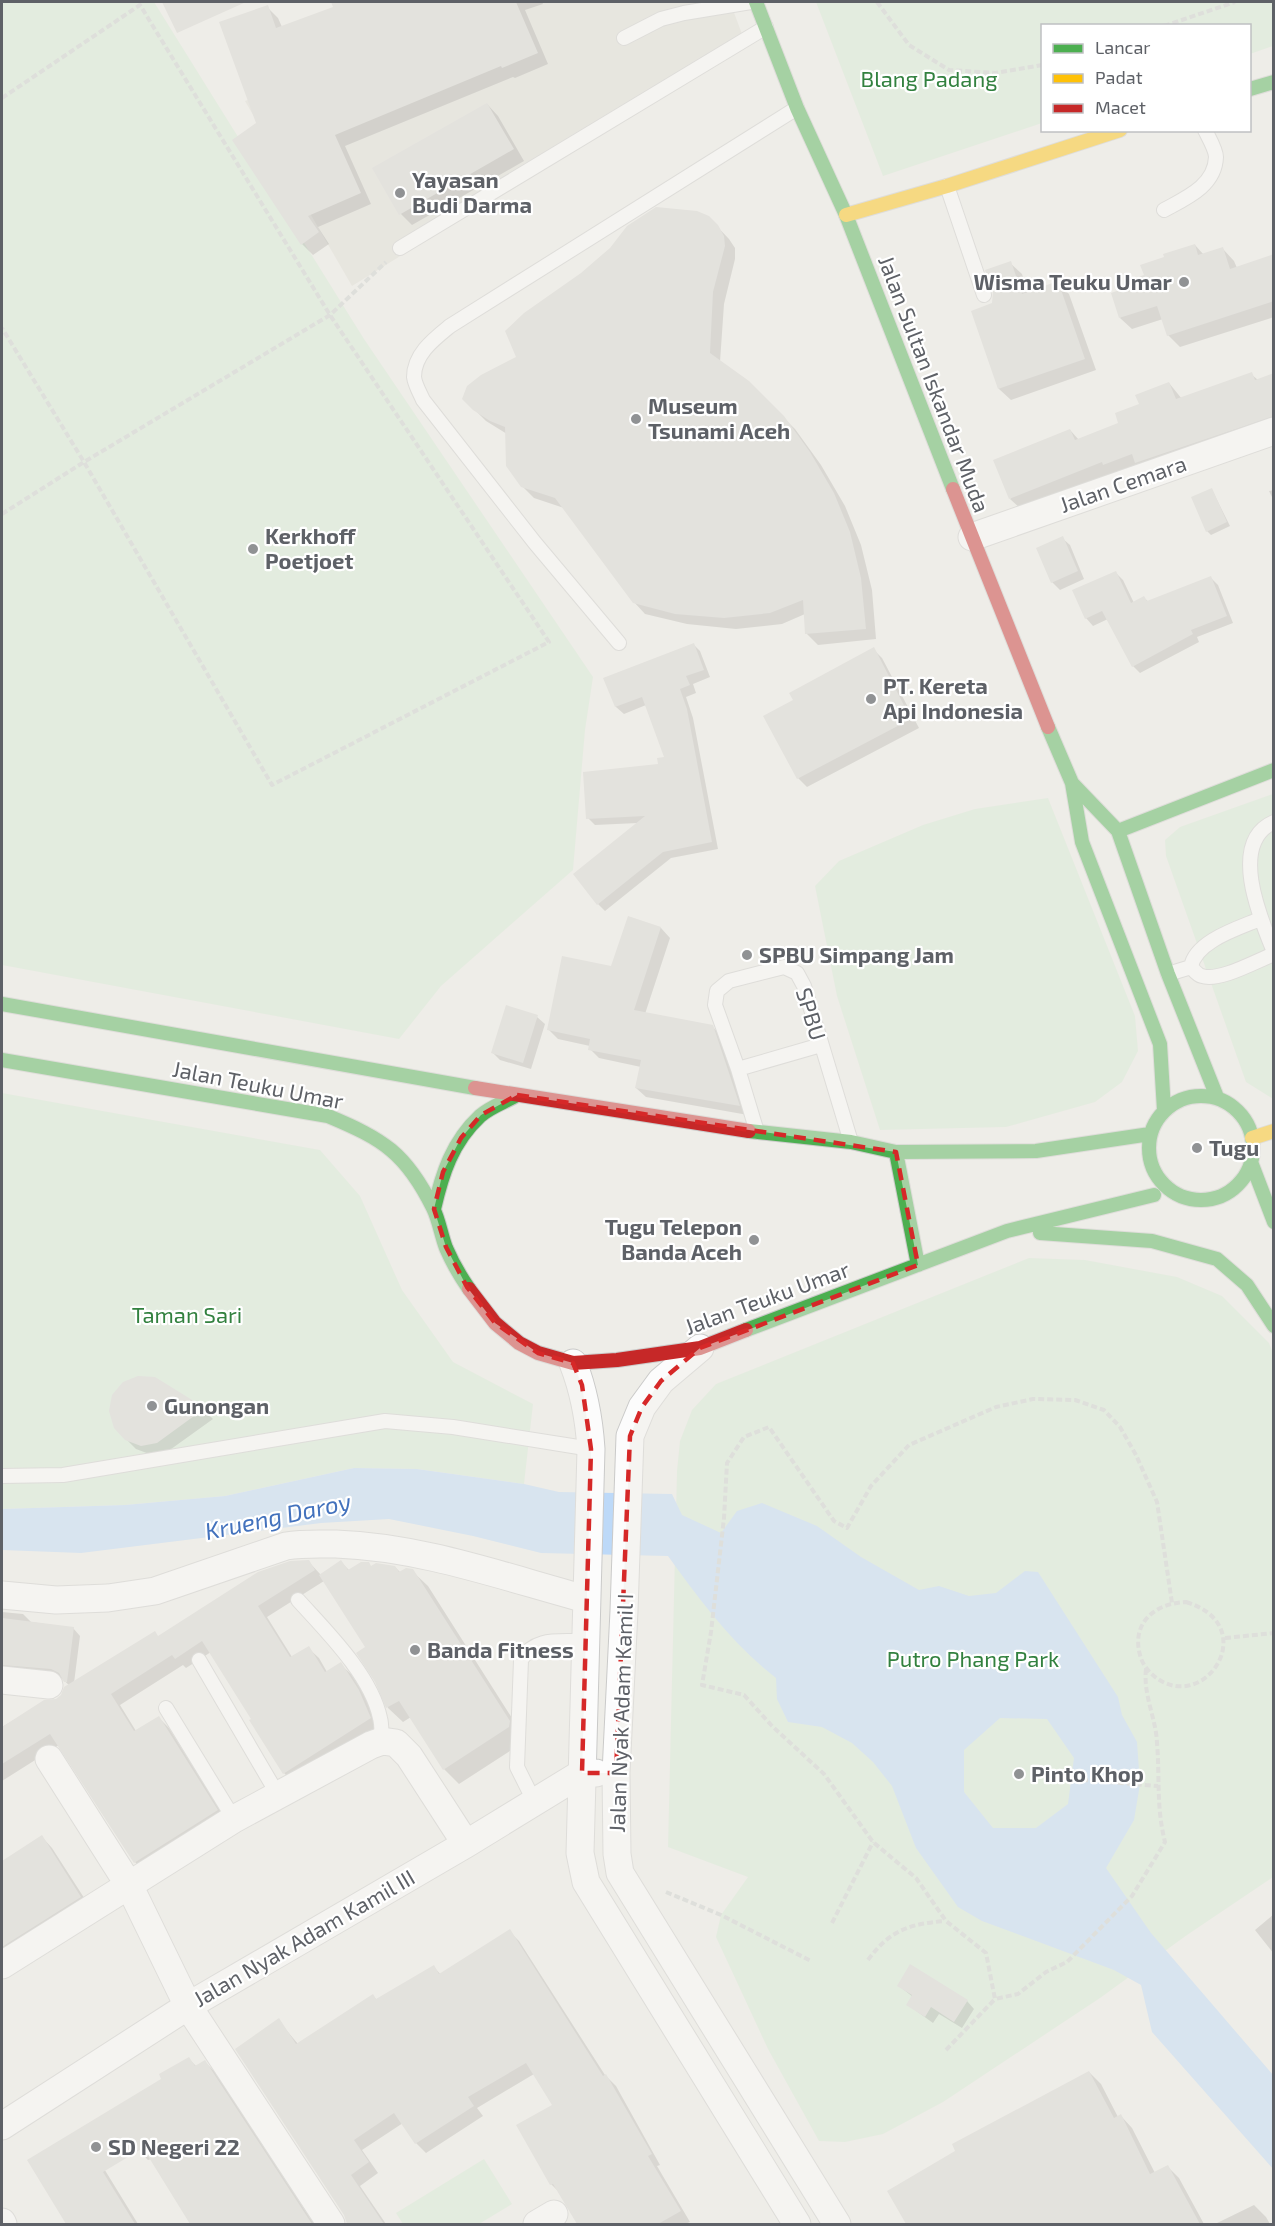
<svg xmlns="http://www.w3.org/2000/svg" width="1275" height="2226" font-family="'Exo 2',sans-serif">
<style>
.education{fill:#deddd6}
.green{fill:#d6ead6}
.water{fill:#bdd9f8;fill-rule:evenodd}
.shadow{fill:#0003}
.building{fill:#d5d4d1}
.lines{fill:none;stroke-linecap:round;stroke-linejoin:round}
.lane-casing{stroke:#cacac9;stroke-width:16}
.street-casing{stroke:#cacac9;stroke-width:29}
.fast-casing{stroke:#cbcbca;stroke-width:16}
.slow-casing{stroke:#cbcbca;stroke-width:16}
.jam-casing{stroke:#cbcbca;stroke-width:16}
.path{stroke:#cacecc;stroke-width:4;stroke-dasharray:6 3;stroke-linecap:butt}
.lane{stroke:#fcfcfc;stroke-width:14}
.street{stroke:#fcfcfc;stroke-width:27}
.fast{stroke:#4caf50;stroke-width:14}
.slow{stroke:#ffc107;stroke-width:14}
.jam{stroke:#c62828;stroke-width:14}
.marked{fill:none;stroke:#d62828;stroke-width:4.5;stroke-dasharray:12 8;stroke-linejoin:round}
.poi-dot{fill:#909294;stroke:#fff;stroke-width:2}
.labels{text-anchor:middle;stroke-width:4.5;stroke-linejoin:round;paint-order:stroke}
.park-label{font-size:22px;fill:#32813f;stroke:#fff}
.poi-label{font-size:22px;font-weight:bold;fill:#5e6167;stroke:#fff;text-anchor:start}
.street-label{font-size:22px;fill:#5e6167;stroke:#fff}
.water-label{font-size:24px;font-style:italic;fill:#4372bd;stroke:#fff}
</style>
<rect width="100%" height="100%" fill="#eeede8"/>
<path class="education" d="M516,2H730L745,42L352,286L245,101Z"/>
<path class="green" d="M2,2H154L364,339L593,677L585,730L573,870L441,986L399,1039L2,965Z
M816,2H1273V46L1250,54V26H1042V123L883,176Z
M1273,794V1099L1246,1082L1166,856L1165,840L1180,827Z
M1048,798L1135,1016L1138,1051L1122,1082L1095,1102L1006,1127L880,1130L837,996L815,886L839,861L923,825L975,809Z
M2,1093L320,1150L360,1196L402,1290L453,1362L533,1404L524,1484L417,1469L354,1468L225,1496L125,1505L2,1509Z
M1029,1258L1085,1260L1177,1277L1222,1296L1269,1343L1274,1356L1273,1877L1187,1935L1100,1998L943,2102L883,2134L845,2142L819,2141L768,2049L716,1937L721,1915L748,1877L668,1847L677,1471L680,1441L692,1410L716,1384Z
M484,2159L512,2204L479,2224H403L396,2213Z"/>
<path class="water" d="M354,1468L417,1469L524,1484L559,1492L672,1494L682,1515L721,1533L737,1511L762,1503L817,1526L861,1557L919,1590L939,1586L969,1596L996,1593L1025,1571L1038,1572L1118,1697L1122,1715L1137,1742L1140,1784L1134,1820L1106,1868L1151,1933L1273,2075V2169L1152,2032L1141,1985L1114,1970L982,1921L958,1907L916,1848L892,1786L873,1762L852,1743L822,1727L788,1722L777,1699L776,1678C733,1645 699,1599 668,1556L541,1553L473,1536L389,1519L321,1523L81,1553L2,1550V1509L125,1505L225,1496ZM1000,1718L1047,1719L1074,1758L1068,1804L1036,1828H993L964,1792V1750Z"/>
<path class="shadow" d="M333,2H542L543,4L525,10L548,64L515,78L513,77L345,146L371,204L318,227L329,244L313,255L302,244L258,124L267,7L278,18L282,27L335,8Z
M487,104L498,116L524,161L412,225L401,214L375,169Z
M708,217L729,239L735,248V259L724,304L720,362L748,383L795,429L821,465L845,506L861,545L872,590L876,639L818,645L806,633L805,614L782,624L736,629L687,624L645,614L634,602L564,508L534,498L522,486L507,434L486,421L474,409L518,358Z
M1195,245L1204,255L1223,249L1234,261L1237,268L1274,256V317L1180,347L1168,335L1163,319L1132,329L1120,318L1136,286L1146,276Z
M1010,263L1022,274L1028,294L1058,283L1069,294L1096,370L1011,400L999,389L973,312L994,304Z
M1251,374L1258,380L1274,374V430L1022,510L1010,499L1070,430L1079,440L1120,424L1169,383L1182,399Z
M1212,490L1230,526L1211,535L1207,531Z
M1274,490V501L1269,491Z
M1062,538L1070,545L1084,579L1060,590L1052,582L1038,549Z
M1116,573L1123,580L1134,603L1144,598L1149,602L1211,578L1218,585L1233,623L1197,637L1199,642L1140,673L1133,666L1108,619L1093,626L1086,618Z
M693,644L700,651L710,677L693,684L696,693L686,697L693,718L718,849L671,858L605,911L598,904L638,823L595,825L588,818L660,766L666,758L646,705L624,714L616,707L605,679Z
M873,649L882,658L919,728L807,787L798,778L765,716L795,700Z
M629,917L661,928L670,938L645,1014L712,1026L721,1036L748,1115L646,1097L636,1088L641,1067L599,1058L590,1049V1046L558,1039L549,1030L612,968Z
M537,1017L545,1024L531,1069L500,1060L493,1053Z
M155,1379L204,1410L213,1419L167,1452L152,1455L136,1449L126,1439Z
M308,1561L321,1575L341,1562L350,1571L372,1568L395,1567L401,1573L412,1571L428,1586L524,1737V1742L459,1784L444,1769L411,1717L403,1722L388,1708L377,1681L367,1647L324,1581L267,1617L292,1657L308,1648L319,1658L327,1672L340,1664L351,1674L369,1702L380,1729L294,1783L284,1773L253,1719L211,1652L186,1668L183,1665L120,1705L136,1731L159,1718L169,1728L227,1821L145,1873L135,1862L59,1745L2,1781V1727L45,1702L56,1701L70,1686L59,1676L12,1671L2,1674V1612L23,1614L31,1622L73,1628L80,1636L74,1683L159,1637Z
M42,1837L52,1848L90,1907L2,1965V1863Z
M1274,1914V1954L1255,1930Z
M509,1931L519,1941L605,2075L616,2086L660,2165L657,2166L690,2222L685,2224H579L561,2194L551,2184L554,2105L534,2074L477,2108L483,2116L426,2153L416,2143L403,2123L362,2150L378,2173L360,2186L386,2224H348L278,2020L298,2044L373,1996L377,2000L434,1967L441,1975Z
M899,1986L967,2001L974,2009L962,2028L939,2014L933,2023L908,2005L913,1997Z
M189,2059L197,2067L205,2062L215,2072L314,2224H192L151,2159L148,2160L140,2152L150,2145L163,2079Z
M1089,2072L1101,2084L1118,2117L1121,2116L1132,2128L1155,2173L1167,2166L1179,2178L1204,2224H909L889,2192Z
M87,2141L138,2224H68L29,2160Z
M1254,2205L1266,2217L1270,2224H1215Z"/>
<path class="building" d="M162,2H246L177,33Z
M331,2H516L538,53L502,68L501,66L335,135L361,193L308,216L319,232L301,245L232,140L256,123L219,22L268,5L276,28L333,7Z
M487,103L514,149L399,215L372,168Z
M656,207L697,211L709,216L718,225L724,236L725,246L713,292L710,353L749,381L784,416L810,452L834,493L850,532L861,578L866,629L805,634L803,600L770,613L724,618L675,614L633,603L555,498L521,487L506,466L505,427L490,421L473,410L462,399L467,386L481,375L516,357L505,331L524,313L581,273L596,260L610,248L627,226Z
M1195,244L1198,255L1223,247L1230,269L1274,254V301L1167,336L1157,306L1119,318L1111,293L1134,285L1132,279L1144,275L1140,265L1164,257L1163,254Z
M1011,261L1022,294L1058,281L1085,359L998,389L971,311L992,303L993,292L985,270Z
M1252,372L1255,380L1274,373V416L1135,463L1132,454L1103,465L1102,462L1009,499L993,460L1070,429L1075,440L1118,423L1115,413L1139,404L1135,395L1169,382L1176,399Z
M1212,488L1227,522L1206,532L1191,497Z
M1063,536L1078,571L1051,583L1036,548Z
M1116,571L1131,603L1144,596L1147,601L1211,576L1227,616L1191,630L1193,634L1132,667L1102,611L1085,619L1072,590Z
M694,643L704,670L686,676L690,685L680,689L687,709L712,842L663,852L597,905L573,874L645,816L586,819L583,772L658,764L657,758L664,757L642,697L615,707L603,678Z
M874,647L911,719L797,779L763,716L793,700L789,693Z
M628,916L661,927L634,1010L713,1025L740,1106L635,1088L641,1060L588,1050L590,1039L547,1030L562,956L611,966Z
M506,1005L538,1015L523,1063L491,1053Z
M138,1376L155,1377L205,1408L157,1443L141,1446L125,1440L114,1428L109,1411L112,1395L123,1382Z
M309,1560L315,1570L258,1606L290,1657L309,1646L325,1672L341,1662L359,1690L371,1718L283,1774L249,1720L251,1719L202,1641L175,1659L172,1655L111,1694L134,1731L159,1716L218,1810L134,1863L50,1734L2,1764V1727L44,1700L56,1699L61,1695L64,1687L155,1631L158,1636L258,1572L290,1561Z
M341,1560L348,1570L361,1562H369L371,1566L376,1563L395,1566L399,1572L406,1568L413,1569L510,1721L509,1727L443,1770L399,1701L386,1708L375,1682L356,1653L365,1647L319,1575Z
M2,1618L74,1627L67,1682H64L59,1673L51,1669L2,1665Z
M42,1835L81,1897L2,1947V1861Z
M510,1929L603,2076L606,2074L652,2154L648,2156L681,2211L658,2224H577L553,2184L550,2185L516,2125L552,2105L526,2063L468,2097L474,2106L415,2144L394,2113L354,2140L369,2162L351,2175L384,2224H347L344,2215L235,2049L279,2018L296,2044L373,1994L376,1999L434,1965L439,1974Z
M910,1964L968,2000L954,2022L931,2007L925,2017L906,2005L912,1995L897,1986Z
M189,2057L195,2066L205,2060L312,2224H190L143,2148L103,2172L135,2224H66L27,2160L161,2079L159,2074Z
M1089,2071L1114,2118L1121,2114L1150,2174L1168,2165L1200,2224H906L887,2191L955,2151L952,2144Z"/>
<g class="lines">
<defs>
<path id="lane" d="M624,38L661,19L684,13L751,2
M947,186L984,295
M1164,210C1186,198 1215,186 1216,157C1216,150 1209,138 1205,130
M400,248L766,27
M619,643L535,543L423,400C420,393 415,385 414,377C414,354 434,339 450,326L797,108
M1274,822C1228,842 1260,918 1274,952
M1191,967C1194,970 1197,975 1202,976C1219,982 1256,961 1274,954
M1168,974L1191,967C1195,941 1239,928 1260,919
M738,1069L821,1045
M757,1132L738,1069L715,1005L717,991L729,981L784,967L797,973L804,986L851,1142
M2,1476L63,1475L385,1421L453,1427L591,1449
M298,1600C326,1631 371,1675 380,1718C382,1725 381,1734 382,1741
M199,1660L278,1795
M166,1708L234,1819
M534,1801L517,1767L521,1660C535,1636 560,1642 585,1641"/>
<path id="street" d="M972,537L1274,431
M700,1348L661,1381L642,1407L630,1436L624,1611L616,1773L617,1854L620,1873L837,2224
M573,1363C584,1391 589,1418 591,1449L580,1853L586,1882L797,2224
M2,1595L56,1600L108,1598L155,1591L286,1546C303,1543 319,1544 336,1544C422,1547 504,1577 586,1599
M2,1680L49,1685
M49,1759L129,1885L188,2006L331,2224
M2,1965L234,1819L371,1745L382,1741L396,1743L409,1756L466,1844
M2,2126L188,2006L466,1844L582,1773H596
M2,2222L3,2224
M537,2224L554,2214"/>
<path id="fast" d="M756,2L797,108L846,215L953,489
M1250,89L1274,82
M1048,727L1072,783L1082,842L1160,1044L1164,1110
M1072,783L1118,831L1168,974L1217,1097
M1118,831L1274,770
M2,1004L475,1088
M2,1060L328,1116C383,1139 406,1153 433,1208C439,1220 441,1235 446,1248C452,1262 460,1276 469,1289
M1149 1148a52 52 0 1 1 104 0a52 52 0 1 1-104 0Z
M749,1131L851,1142L896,1152L1036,1151L1150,1134
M896,1152L918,1265
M1251,1162L1274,1222
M434,1209C442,1174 452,1142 480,1116C490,1107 505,1102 517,1095
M1040,1233L1152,1241L1217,1259L1247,1285L1274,1326
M746,1330L1007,1231L1154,1195"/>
<path id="slow" d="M846,215L947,186L1120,130
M1252,1138L1274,1131"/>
<path id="jam" d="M953,489L1048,727
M475,1088L749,1131
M469,1289L495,1323L519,1343L538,1353L573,1363L617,1360L700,1348L746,1330"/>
</defs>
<use href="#lane" class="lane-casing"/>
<use href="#street" class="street-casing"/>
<use href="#fast" class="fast-casing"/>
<use href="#slow" class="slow-casing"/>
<use href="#jam" class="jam-casing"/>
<path class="path" d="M877,2L909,45L949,70L995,73L1042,65
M1164,26L1235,2
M2,98L140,5L330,315L549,642L272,785L84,462L2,328
M2,514L84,462L330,315L386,262
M1186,1602C1259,1624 1211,1706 1163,1682C1152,1676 1143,1667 1140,1655C1131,1622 1156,1603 1186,1602Z
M1225,1638L1274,1633
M1146,1669C1143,1695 1156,1718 1157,1743C1160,1779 1156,1806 1165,1842L1132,1896L1067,1962L1046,1972L1018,1994L995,1999L986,1953L946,1921L916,1878L873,1842L824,1774L772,1726L744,1695L702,1685L711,1632L724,1518L727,1463L744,1437L769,1427L834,1521L847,1528L871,1486L909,1445L996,1407L1033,1399L1075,1400L1104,1410L1120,1427L1136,1455L1157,1502L1172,1603
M1073,1779L1158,1786
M666,1892L721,1915L811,1961
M832,1923L873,1842
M868,1960C890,1930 909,1924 945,1921
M946,2050L995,1999"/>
<use href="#lane" class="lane"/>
<use href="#street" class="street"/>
<use href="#fast" class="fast"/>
<use href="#slow" class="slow"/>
<use href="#jam" class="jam"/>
</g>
<path d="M0 0H1275V2226H0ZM517,1095L896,1152L918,1265L700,1348L661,1381L642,1407L630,1436L616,1773H582L591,1449L582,1385L573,1363L538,1353L495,1323L467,1287L446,1247L434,1209L443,1172L461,1138L481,1115Z" fill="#eeede8" fill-opacity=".55" fill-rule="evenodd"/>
<path class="marked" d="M517,1095L896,1152L918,1265L700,1348L661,1381L642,1407L630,1436L616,1773H582L591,1449L582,1385L573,1363L538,1353L495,1323L467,1287L446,1247L434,1209L443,1172L461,1138L481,1115Z"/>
<g class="poi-dot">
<circle cx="400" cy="193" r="6"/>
<circle cx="1184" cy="282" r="6"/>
<circle cx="636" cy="419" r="6"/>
<circle cx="253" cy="549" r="6"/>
<circle cx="871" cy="699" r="6"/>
<circle cx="747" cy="955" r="6"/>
<circle cx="1197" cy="1148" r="6"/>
<circle cx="754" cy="1240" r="6"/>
<circle cx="152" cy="1406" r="6"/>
<circle cx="415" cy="1650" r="6"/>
<circle cx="1019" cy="1774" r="6"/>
<circle cx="96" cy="2147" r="6"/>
</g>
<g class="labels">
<g class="park-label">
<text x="929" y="87">Blang Padang</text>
<text x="187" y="1323">Taman Sari</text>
<text x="973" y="1667">Putro Phang Park</text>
</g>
<g class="poi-label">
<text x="412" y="188">Yayasan<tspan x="412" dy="25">Budi Darma</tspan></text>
<text x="1172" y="290" text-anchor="end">Wisma Teuku Umar</text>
<text x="648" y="414">Museum<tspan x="648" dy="25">Tsunami Aceh</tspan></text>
<text x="265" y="544">Kerkhoff<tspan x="265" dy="25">Poetjoet</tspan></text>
<text x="883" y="694">PT. Kereta<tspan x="883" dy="25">Api Indonesia</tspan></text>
<text x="759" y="963">SPBU Simpang Jam</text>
<text x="1209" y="1156">Tugu</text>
<text x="742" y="1235" text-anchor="end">Tugu Telepon<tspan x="742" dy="25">Banda Aceh</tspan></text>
<text x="164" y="1414">Gunongan</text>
<text x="427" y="1658">Banda Fitness</text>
<text x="1031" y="1782">Pinto Khop</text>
<text x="108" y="2155">SD Negeri 22</text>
</g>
<g class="street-label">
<text transform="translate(934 384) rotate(69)" y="8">Jalan Sultan Iskandar Muda</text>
<text transform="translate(1123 484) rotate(-19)" y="8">Jalan Cemara</text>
<text transform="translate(811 1014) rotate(73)" y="8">SPBU</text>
<text transform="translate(258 1085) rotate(11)" y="8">Jalan Teuku Umar</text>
<text transform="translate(767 1298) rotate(-20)" y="8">Jalan Teuku Umar</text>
<text transform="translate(621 1713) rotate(-88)" y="8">Jalan Nyak Adam Kamil I</text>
<text transform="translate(304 1938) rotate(-30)" y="8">Jalan Nyak Adam Kamil III</text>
</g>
<g class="water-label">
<text transform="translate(278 1517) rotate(-12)" y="8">Krueng Daroy</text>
</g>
</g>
<rect width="1275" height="2226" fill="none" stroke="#5e6167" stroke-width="6"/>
<rect x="1041" y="24" width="210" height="108" fill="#ffffff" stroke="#bfc0c2" stroke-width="1.5"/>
<rect x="1053" y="44" width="30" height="9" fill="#4caf50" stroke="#bfc0c2" stroke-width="1.5"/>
<text x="1095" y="54" font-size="18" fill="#5e6167">Lancar</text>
<rect x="1053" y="74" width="30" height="9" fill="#ffc107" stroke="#bfc0c2" stroke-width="1.5"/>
<text x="1095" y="84" font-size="18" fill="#5e6167">Padat</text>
<rect x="1053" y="104" width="30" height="9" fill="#c62828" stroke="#bfc0c2" stroke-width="1.5"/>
<text x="1095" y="114" font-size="18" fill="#5e6167">Macet</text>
</svg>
